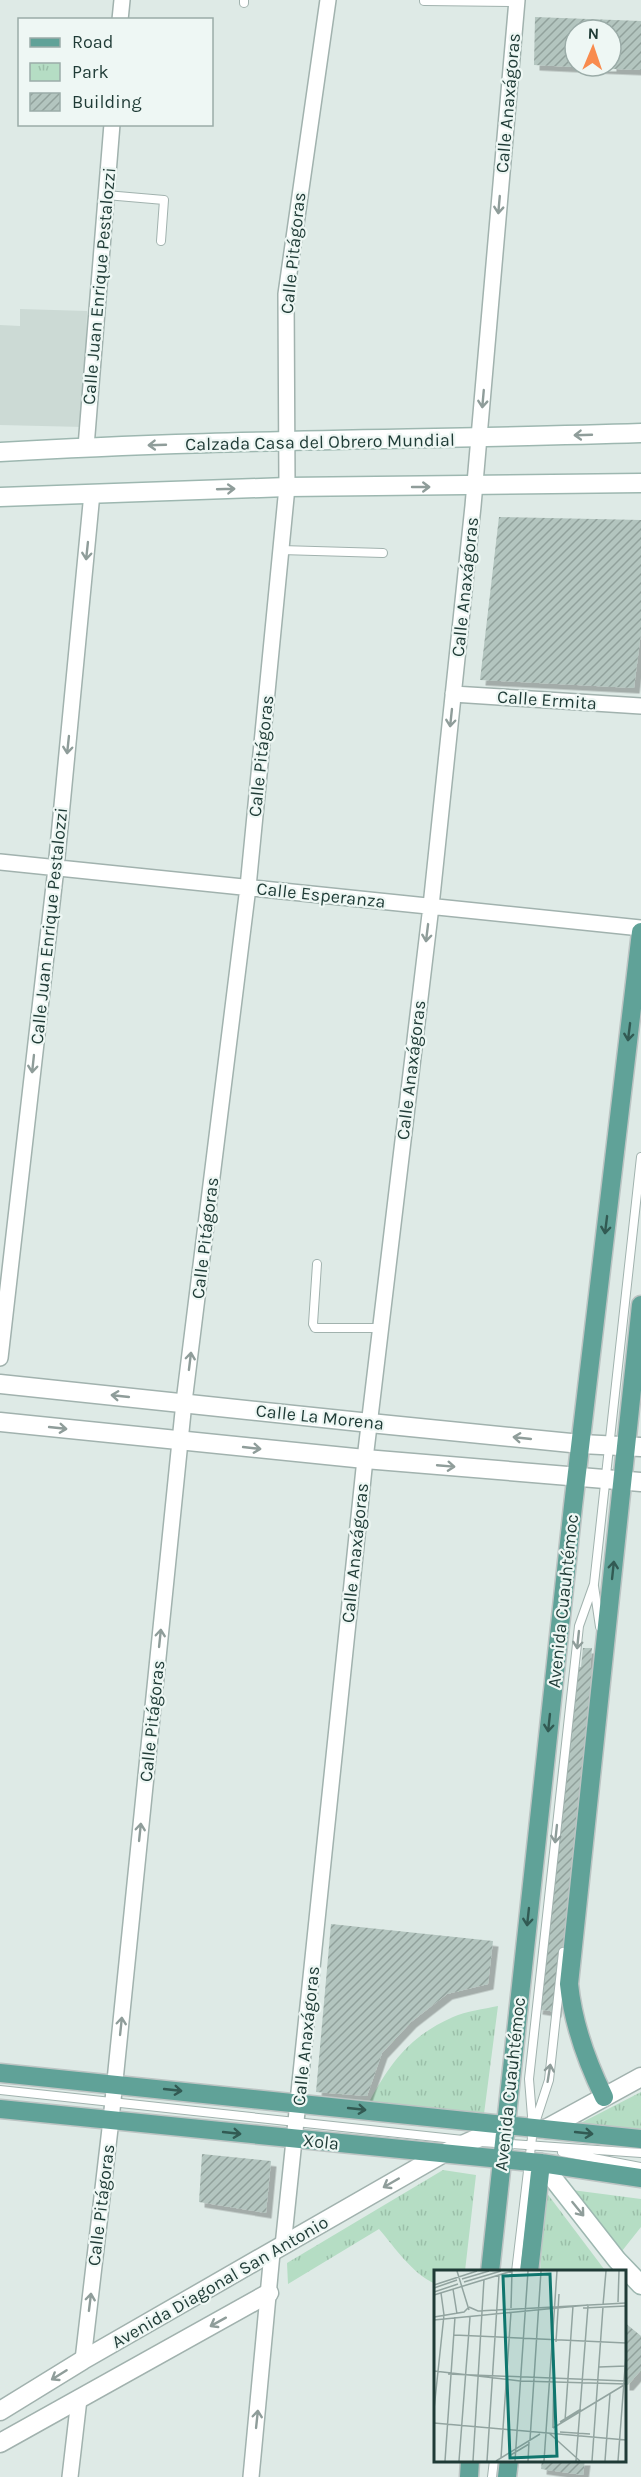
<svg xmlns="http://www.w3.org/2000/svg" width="641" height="2477" font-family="Karla,sans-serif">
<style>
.built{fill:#ccdad5}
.park{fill:url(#park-tufts)}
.building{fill:url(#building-hatch);filter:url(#shadow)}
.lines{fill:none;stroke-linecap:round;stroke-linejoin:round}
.service-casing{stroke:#a1b2ae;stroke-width:10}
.minor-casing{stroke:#a1b2ae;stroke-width:18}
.tertiary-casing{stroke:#a1b2ae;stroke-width:21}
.secondary-casing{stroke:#9db7b0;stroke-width:21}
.primary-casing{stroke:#bcc4c3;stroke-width:21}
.service{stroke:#fff;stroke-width:8}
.minor{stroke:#fff;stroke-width:15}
.tertiary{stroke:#fff;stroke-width:18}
.secondary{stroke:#fff;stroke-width:18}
.primary{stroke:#60a298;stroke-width:18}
.oneway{stroke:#8f9d9a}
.oneway2{stroke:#325a53}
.labels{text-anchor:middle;stroke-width:4.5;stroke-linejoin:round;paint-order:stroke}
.street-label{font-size:18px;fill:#1f3b36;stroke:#eef7f4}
.inset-road{fill:none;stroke:#92a4a0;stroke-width:1.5}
.view{fill:#0f766e;fill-opacity:0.15;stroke:#0f766e;stroke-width:3}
.inset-edge{fill:none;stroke:#1f3b36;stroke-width:3}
</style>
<defs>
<pattern id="park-tufts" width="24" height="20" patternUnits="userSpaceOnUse" patternTransform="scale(1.5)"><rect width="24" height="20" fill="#b5ddc4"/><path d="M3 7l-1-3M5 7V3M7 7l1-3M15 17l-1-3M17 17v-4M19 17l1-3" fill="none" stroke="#9bbfa9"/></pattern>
<pattern id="building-hatch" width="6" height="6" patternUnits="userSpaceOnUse" patternTransform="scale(1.5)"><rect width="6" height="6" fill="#b3c5bf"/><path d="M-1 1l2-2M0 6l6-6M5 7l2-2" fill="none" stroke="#91a19c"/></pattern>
<filter id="shadow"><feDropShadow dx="5.5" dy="5.5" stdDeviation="0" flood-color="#0004"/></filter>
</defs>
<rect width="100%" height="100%" fill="#deeae6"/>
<path class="built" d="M20,309L87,311L84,427L0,425V325L20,326Z"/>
<path class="park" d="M498,2006L484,2114L369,2102C391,2062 410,2036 453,2017C466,2011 484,2009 498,2006Z
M641,2092V2133L575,2126Z
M443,2170L476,2175L465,2271L436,2272L435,2284C411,2272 396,2249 379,2229L288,2284L287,2263Z
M572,2190L641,2199V2227L622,2251Z
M546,2192L604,2269L601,2272H540Z"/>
<path class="building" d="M535,17L641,21V70L593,68V66H611V30H575V67L534,65Z
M499,517L641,520V632L634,688L480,680Z
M583,1648H592L590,1668L595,1669L556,2012L537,2009L576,1667H581Z
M331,1924L493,1941L488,1984L447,1994L411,2022L382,2053L367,2096L316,2092Z
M202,2154L271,2161L266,2213L199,2202Z
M624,2322L641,2336V2370L628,2385H624Z
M542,2460H585L583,2475L541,2469Z"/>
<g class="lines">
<defs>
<path id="service" d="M244,0V3
M424,1L517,2
M106,195L164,200L161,241
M281,550L383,553
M317,1264L313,1324L315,1328H381
M594,1586L600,1627
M0,2090L463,2140
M533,2129L529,2079L579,1626L594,1584L641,1157
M481,2142L641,2153
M562,2152L641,2167
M516,2272L533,2129L549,2080L563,1952
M492,2477L494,2460"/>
<path id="minor" d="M120,20L122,0
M86,447L112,124
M453,694L641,706
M0,862L641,928
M0,1358L56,868L92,493
M283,2246L365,1459L431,906L473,506L517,0
M83,2360L111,2120L184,1402L248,887L287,487L286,294L328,0
M70,2477L79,2399
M251,2477L272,2253"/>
<path id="tertiary" d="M0,1384L370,1423L581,1444L641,1447
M0,1422L365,1459L641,1482
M546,2129L641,2077
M0,2411L83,2360L442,2154L505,2126
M0,2443L269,2293"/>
<path id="secondary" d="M0,452C213,439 427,440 641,433
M0,497L287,487L641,483
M541,2163L617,2260L641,2285"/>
<path id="primary" d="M0,2073L641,2139
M604,2097C586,2060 573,2024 569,1984L641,1305
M0,2109L541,2163L641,2178
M490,2272L573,1506L641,932
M529,2272L541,2163
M469,2477L470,2460
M507,2477L509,2460"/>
</defs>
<use href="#service" class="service-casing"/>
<use href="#minor" class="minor-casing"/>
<use href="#tertiary" class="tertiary-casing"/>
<use href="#secondary" class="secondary-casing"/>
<use href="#primary" class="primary-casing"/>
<use href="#service" class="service"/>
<use href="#minor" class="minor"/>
<use href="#tertiary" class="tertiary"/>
<use href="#secondary" class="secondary"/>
<use href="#primary" class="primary"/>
</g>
<defs><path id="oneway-shaft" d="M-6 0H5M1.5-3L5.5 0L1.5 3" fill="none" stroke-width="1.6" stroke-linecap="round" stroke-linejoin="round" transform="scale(1.5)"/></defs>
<g class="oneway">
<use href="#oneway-shaft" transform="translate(499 205) rotate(95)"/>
<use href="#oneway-shaft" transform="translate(483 399) rotate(95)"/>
<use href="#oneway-shaft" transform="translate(583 435) rotate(178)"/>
<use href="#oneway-shaft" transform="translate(157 445) rotate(178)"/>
<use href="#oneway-shaft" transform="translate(421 487)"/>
<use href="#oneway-shaft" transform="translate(226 489) rotate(-2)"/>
<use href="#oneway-shaft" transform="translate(87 551) rotate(96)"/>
<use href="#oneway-shaft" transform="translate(451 718) rotate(96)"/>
<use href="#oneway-shaft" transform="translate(68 745) rotate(96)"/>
<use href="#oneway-shaft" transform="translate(427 933) rotate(97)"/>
<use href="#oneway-shaft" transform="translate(33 1064) rotate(96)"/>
<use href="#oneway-shaft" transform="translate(190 1361) rotate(-83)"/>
<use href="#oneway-shaft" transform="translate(120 1396) rotate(-174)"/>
<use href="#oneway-shaft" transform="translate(58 1428) rotate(6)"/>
<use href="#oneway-shaft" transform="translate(522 1438) rotate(-174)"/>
<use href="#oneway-shaft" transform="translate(252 1448) rotate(6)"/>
<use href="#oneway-shaft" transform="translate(446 1466) rotate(5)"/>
<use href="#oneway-shaft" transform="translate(160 1638) rotate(-84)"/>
<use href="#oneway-shaft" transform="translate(578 1640) rotate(96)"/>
<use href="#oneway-shaft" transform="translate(140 1832) rotate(-84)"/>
<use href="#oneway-shaft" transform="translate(556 1834) rotate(96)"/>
<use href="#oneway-shaft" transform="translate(121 2026) rotate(-84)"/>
<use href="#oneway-shaft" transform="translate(549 2073) rotate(-81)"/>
<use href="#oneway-shaft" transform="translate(391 2183) rotate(150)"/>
<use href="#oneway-shaft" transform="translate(578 2209) rotate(51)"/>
<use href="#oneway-shaft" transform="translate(90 2302) rotate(-83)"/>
<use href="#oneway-shaft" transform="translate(218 2322) rotate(151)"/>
<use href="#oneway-shaft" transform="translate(59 2375) rotate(148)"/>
<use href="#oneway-shaft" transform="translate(257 2419) rotate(-84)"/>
</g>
<g class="oneway2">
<use href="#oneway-shaft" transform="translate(629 1032) rotate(97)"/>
<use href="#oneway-shaft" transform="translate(606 1225) rotate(97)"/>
<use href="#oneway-shaft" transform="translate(613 1570) rotate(-84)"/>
<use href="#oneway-shaft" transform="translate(549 1723) rotate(96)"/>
<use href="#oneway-shaft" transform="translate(528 1917) rotate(96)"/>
<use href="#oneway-shaft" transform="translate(173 2090) rotate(6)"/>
<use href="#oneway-shaft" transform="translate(357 2109) rotate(6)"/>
<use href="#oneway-shaft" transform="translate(232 2133) rotate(6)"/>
<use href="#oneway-shaft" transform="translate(584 2133) rotate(6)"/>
</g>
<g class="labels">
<g class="street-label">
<text transform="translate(508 103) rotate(-85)" y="6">Calle Anaxágoras</text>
<text transform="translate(293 253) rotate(-84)" y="6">Calle Pitágoras</text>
<text transform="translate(99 286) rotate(-85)" y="6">Calle Juan Enrique Pestalozzi</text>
<text transform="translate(320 442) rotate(-1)" y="6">Calzada Casa del Obrero Mundial</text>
<text transform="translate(465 587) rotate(-84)" y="6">Calle Anaxágoras</text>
<text transform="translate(547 700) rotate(4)" y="6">Calle Ermita</text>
<text transform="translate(261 756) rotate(-84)" y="6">Calle Pitágoras</text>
<text transform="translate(321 895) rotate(6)" y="6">Calle Esperanza</text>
<text transform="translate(49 926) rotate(-84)" y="6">Calle Juan Enrique Pestalozzi</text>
<text transform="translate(411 1070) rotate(-83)" y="6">Calle Anaxágoras</text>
<text transform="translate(205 1238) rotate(-83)" y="6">Calle Pitágoras</text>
<text transform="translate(320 1417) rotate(6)" y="6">Calle La Morena</text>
<text transform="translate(355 1553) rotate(-84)" y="6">Calle Anaxágoras</text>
<text transform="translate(563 1601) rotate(-84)" y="6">Avenida Cuauhtémoc</text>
<text transform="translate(152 1721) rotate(-84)" y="6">Calle Pitágoras</text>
<text transform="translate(306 2036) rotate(-84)" y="6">Calle Anaxágoras</text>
<text transform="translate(510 2084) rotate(-84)" y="6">Avenida Cuauhtémoc</text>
<text transform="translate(321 2142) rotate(6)" y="6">Xola</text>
<text transform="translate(101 2205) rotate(-83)" y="6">Calle Pitágoras</text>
<text transform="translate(220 2282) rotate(-30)" y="6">Avenida Diagonal San Antonio</text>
</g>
</g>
<g transform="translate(434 2270)">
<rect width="192" height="192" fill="#deeae6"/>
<path class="inset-road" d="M23,1L35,40M28,9L55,1M30,12L67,1M0,15L43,1M0,18L23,10M19,19L23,44M0,22L24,14M7,23L10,45M0,25L78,1M184,32L185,1M169,35L172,1M35,37L44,41L192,33M77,38L78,1M149,38L192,36M0,47L30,42L35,37M0,50L154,35M20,65L192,73M122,72L125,24M165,97L192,96M0,101L86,111L192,114M14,104L192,111M0,139L10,45M131,151L139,36M126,152L147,139M0,153L192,170M119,158L190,115M119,158L120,90M126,162L156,164M115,163L146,191M96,170L107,1M75,186L95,174M67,188L77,42M11,191L21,47M25,191L36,47M39,191L50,9M53,191L65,5M62,191L106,164M81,191L94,1M94,191L95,172M110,191L123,1M142,191L154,36M158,191L169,37M171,191L176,124M184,191L192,85"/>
<path class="view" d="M116,4L123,186L76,188L69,6Z"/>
<rect width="192" height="192" class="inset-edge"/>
</g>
<rect x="18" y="18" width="195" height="108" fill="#eef7f4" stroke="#9baca8" stroke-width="1.5"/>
<rect x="30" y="38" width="30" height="9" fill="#60a298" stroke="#9baca8" stroke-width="1.5"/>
<text x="72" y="48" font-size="18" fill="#1f3b36">Road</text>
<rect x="30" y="63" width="30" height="18" fill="url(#park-tufts)" stroke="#9baca8" stroke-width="1.5"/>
<text x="72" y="78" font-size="18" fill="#1f3b36">Park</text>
<rect x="30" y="93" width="30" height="18" fill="url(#building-hatch)" stroke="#9baca8" stroke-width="1.5"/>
<text x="72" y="108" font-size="18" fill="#1f3b36">Building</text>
<g transform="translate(593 48) rotate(2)"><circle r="28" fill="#eef7f4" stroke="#9baca8" stroke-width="1.5"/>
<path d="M0-4.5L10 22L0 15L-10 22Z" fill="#f88b4e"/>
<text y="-9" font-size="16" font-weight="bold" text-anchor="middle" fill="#1f3b36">N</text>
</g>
</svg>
